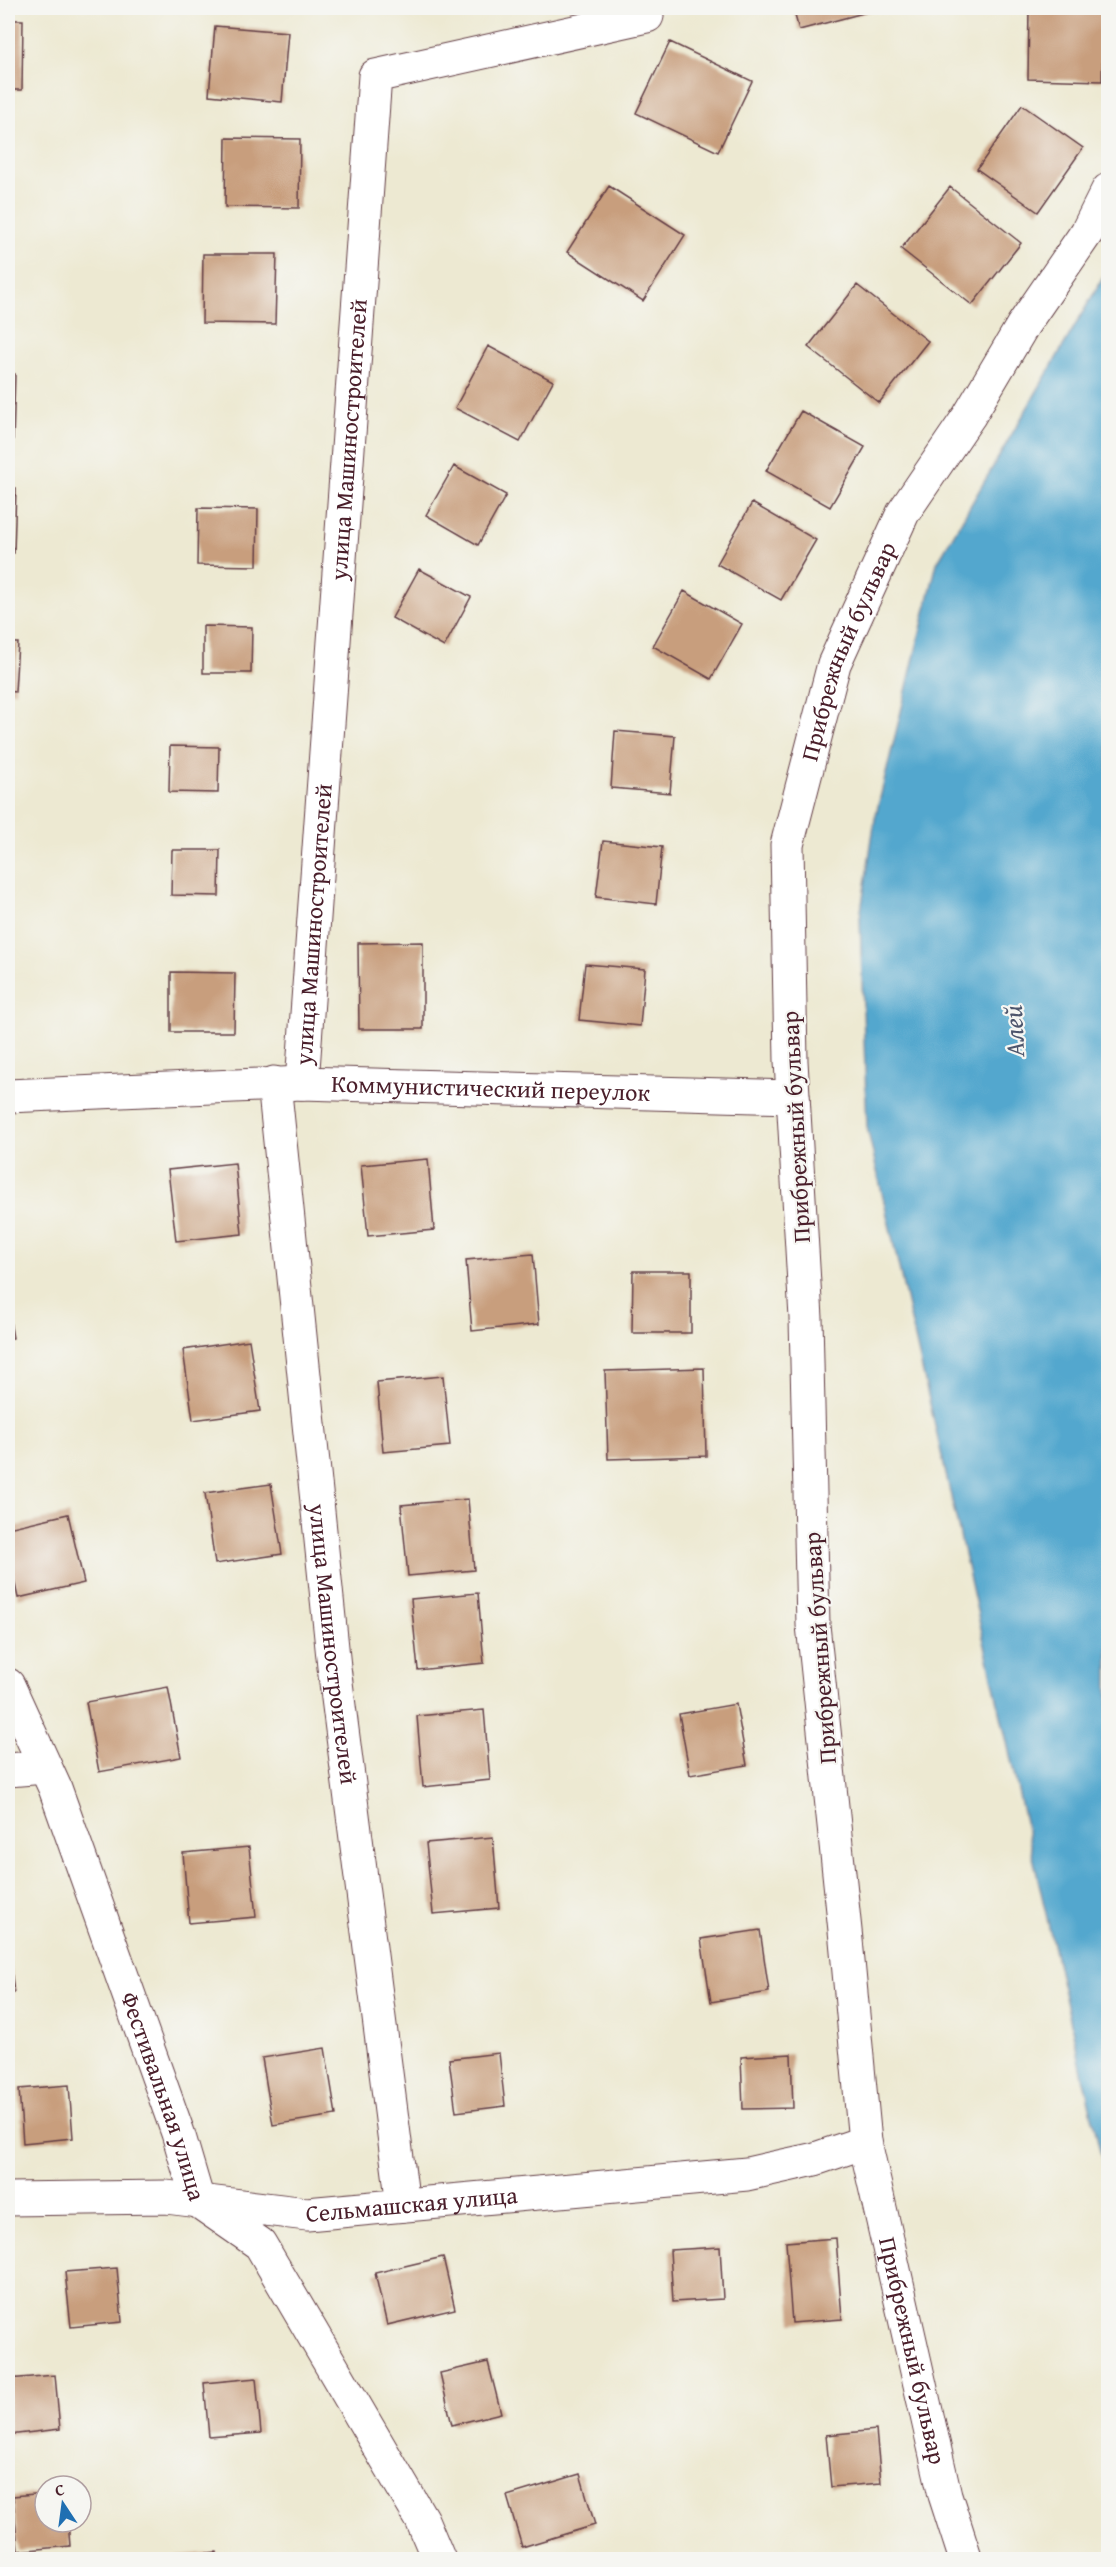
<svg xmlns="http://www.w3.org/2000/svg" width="1116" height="2567" font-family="'Gentium Book Plus',serif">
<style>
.water{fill:#52a7ce;stroke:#4e637c;stroke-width:1.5}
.building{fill:#c89e7d}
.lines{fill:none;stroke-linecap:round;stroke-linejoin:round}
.street-casing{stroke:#623d44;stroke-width:35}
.street{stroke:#fff;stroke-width:33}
.labels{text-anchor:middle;stroke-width:4.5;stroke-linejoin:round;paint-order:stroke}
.street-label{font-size:24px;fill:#4a1f2b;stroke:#f6f6f2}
.water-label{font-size:26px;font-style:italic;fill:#4d556c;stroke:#f6f6f2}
</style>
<rect width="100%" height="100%" fill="#f6f6f2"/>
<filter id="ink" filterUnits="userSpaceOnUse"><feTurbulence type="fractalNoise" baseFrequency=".0167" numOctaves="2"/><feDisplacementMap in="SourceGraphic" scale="12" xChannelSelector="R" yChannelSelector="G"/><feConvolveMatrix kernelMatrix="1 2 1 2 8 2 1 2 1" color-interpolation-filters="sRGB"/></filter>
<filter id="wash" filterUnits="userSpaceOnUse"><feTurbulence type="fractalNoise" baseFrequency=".008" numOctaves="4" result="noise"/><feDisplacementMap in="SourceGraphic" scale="24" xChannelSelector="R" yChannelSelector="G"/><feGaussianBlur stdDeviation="1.35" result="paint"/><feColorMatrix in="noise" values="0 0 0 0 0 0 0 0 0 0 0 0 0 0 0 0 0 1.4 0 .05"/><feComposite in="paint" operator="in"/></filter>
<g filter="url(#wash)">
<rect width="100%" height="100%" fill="#ede9d2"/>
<path class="water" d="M1108,269V2186L867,1127L860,918L875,819L937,563Z"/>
<g id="blocks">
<path class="building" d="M793,8H870L871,11L799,30Z
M1029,8H1104L1102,81L1028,79Z
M8,20H23L22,90H8Z
M215,26L288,32L282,102L209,95Z
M670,42L752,81L718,152L636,113Z
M1022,105L1083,148L1038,212L977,169Z
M226,138L300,139L299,208L225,207Z
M609,186L685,235L643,301L567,252Z
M950,187L1021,243L972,305L901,249Z
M203,254H277L275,324L202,323Z
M857,285L928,341L879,403L808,347Z
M488,346L553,381L520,442L455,408Z
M8,374H15L13,443H8Z
M801,411L865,447L830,507L766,471Z
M454,466L506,495L478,545L426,515Z
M8,488H16L14,553H8Z
M752,503L816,540L781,600L717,564Z
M198,508L258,509L257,566L197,565Z
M419,569L471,597L444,647L392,618Z
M684,591L742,624L711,679L653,646Z
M203,626L252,627L251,673H203Z
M8,643H18L15,692L8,691Z
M615,731L675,736L670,793L611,788Z
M170,746L219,747L218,793L169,792Z
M603,841L662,847L656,904L596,897Z
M172,850H220L219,896L171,895Z
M423,942V1029H359L358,943Z
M585,964L645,969L640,1026L579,1020Z
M171,972L235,973L234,1032H171Z
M428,1159L434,1230L368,1236L361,1165Z
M235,1163L242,1234L176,1241L168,1170Z
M533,1254L539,1324L472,1331L466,1260Z
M633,1271H691V1333H632Z
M8,1309L13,1338L8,1339Z
M249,1340L260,1411L193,1420L183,1350Z
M704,1368L706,1456L608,1459L605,1371Z
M443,1376L450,1446L383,1452L377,1382Z
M271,1484L282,1554L215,1564L205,1493Z
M468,1499L474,1570L408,1576L401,1505Z
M68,1514L84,1583L18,1598L8,1551V1528Z
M478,1593L484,1663L418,1670L411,1599Z
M168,1687L181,1757L99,1772L86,1702Z
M736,1704L747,1765L690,1775L679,1714Z
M484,1710L490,1780L423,1787L417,1716Z
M493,1837L499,1908L433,1914L426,1843Z
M249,1847L256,1917L189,1923L183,1853Z
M760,1930L769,1992L711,2002L701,1939Z
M8,1942L14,1993H8Z
M325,2048L336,2115L273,2125L262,2058Z
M499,2053L505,2106L456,2112L449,2059Z
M791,2054L793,2108L743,2109L741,2057Z
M69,2085L73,2138L23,2143L19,2089Z
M836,2238L842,2319L792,2323L786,2242Z
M720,2247L723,2299L673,2302L670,2250Z
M443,2257L455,2309L387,2325L375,2273Z
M117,2268L122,2322L71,2327L65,2272Z
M488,2362L501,2413L452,2425L440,2373Z
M55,2375L60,2429L9,2435L8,2379Z
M256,2378L261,2433L209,2437L204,2383Z
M876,2430L881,2483L831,2487L826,2435Z
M580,2474L595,2525L522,2547L507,2496Z
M45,2493V2522H68L70,2546L18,2551L13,2496Z
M217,2552L218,2560H166L165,2557Z"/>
</g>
</g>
<g filter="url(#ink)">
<use href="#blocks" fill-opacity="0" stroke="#623d44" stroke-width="1.5"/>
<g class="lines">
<defs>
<g id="street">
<path id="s1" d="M274,1083L334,1667L403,2205"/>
<path id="s2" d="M302,1083L375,76L647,16"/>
<path id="s3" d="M8,1096L302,1083L793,1097"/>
<path id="s4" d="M8,1685L55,1788L178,2133L198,2201L260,2244L422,2520L439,2560"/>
<path d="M8,1770L45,1767"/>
<path id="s5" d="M865,2142L945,2495L966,2560"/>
<path id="s6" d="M8,2199L166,2197L307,2214L747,2174L815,2159L865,2142L846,1940L813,1625L806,1318L791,1061L787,845L834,664L903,513L969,416L1023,325L1087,232L1108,190"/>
</g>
</defs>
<use href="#street" class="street-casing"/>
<use href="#street" class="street"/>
</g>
</g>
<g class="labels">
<g class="street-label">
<text dy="8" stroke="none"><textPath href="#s2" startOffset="645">улица Машиностроителей</textPath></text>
<text dy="8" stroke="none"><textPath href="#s6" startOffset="2368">Прибрежный бульвар</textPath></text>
<text dy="8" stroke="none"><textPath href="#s2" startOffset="159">улица Машиностроителей</textPath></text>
<text dy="8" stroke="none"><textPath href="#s3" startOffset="483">Коммунистический переулок</textPath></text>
<text transform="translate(796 1127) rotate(-93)" y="8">Прибрежный бульвар</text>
<text dy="8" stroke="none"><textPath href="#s1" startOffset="564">улица Машиностроителей</textPath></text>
<text transform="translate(820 1648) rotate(-94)" y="8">Прибрежный бульвар</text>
<text dy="8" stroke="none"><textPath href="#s4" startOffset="440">Фестивальная улица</textPath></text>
<text dy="8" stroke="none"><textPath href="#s6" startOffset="405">Сельмашская улица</textPath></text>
<text dy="8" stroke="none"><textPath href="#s5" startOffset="214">Прибрежный бульвар</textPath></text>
</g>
<g class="water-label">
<text transform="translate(1014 1031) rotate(-93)" y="9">Алей</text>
</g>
</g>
<rect width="1116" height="2567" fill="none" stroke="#f6f6f2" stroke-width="30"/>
<g transform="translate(63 2504) rotate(347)"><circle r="28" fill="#f6f6f2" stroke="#b1a0a2" stroke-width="1.5"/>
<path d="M0-4.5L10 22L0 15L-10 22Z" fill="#1f6fb2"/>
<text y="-9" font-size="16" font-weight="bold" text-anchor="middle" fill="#4a1f2b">С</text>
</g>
</svg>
